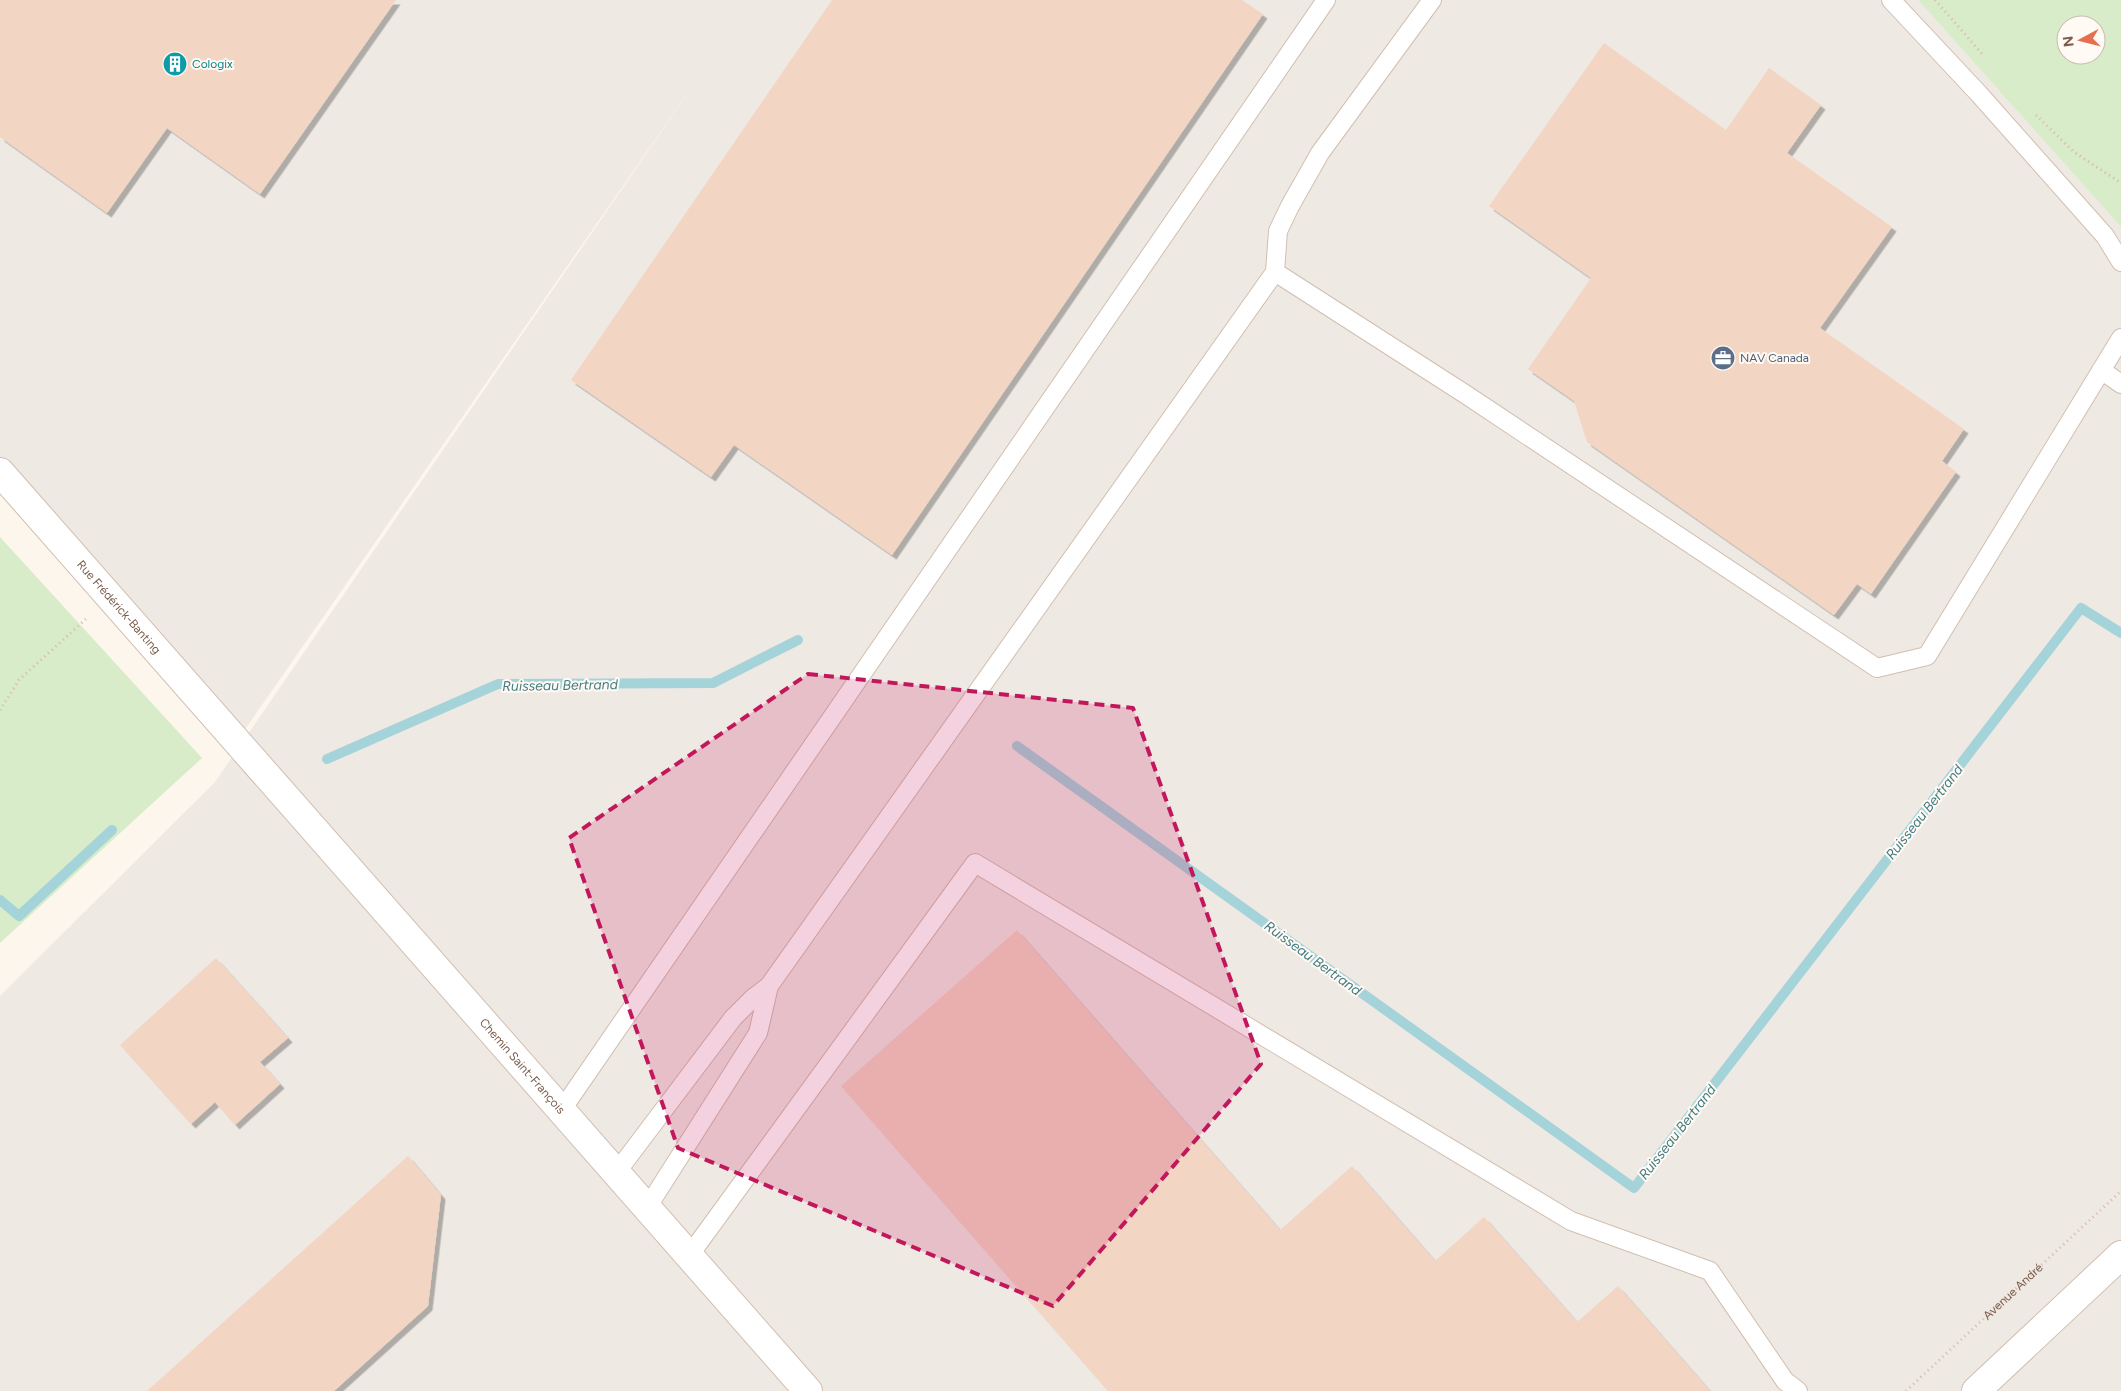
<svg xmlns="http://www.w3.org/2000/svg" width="2121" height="1391" font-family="Figtree,sans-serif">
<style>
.industrial{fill:#efe9e4}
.green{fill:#d8ecc9;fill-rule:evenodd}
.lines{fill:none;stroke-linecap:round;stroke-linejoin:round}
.stream{stroke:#a5d3da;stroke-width:10}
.building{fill:#f3d5c3;filter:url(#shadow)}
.lane-casing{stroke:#d1beb0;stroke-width:20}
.street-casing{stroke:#d1beb0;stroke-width:30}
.path{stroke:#d9b8a5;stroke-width:3;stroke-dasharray:1 4;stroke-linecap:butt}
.lane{stroke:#fff;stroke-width:18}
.street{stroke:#fff;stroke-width:28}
.marked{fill:#c2185b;fill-opacity:0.2;stroke:#c2185b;stroke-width:4;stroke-dasharray:10 6;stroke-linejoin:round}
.labels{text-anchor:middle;stroke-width:4;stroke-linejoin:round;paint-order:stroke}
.culture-label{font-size:12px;fill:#0d838f;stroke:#fffaf3;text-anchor:start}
.service-label{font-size:12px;fill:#4e5e75;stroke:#fffaf3;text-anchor:start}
.street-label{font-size:12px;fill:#7a5c4d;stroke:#fffaf3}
.water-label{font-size:14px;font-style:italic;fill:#437c86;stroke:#fffaf3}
</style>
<defs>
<filter id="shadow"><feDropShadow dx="4.5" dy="4.5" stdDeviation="0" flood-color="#0004"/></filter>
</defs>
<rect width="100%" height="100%" fill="#fdf6ec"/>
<path class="industrial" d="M0,0H1918L2121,227V1391H0V996L215,782L705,68L237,741L0,472Z"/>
<path class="green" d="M1918,0H2121V227ZM2066,25H2096V55H2066Z
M0,537L202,758L0,943Z"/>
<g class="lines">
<path class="stream" d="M1017,746L1634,1188L2081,608L2121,633
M327,759L498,684L713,683L798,640
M0,900L19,916L112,830"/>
</g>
<path class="building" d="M0,0H396L260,194L167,128L107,213L0,137Z
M832,0H1242L1263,14L892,555L734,445L711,477L571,380Z
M1604,43L1726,130L1769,68L1821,105L1787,153L1892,227L1820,328L1964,429L1942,461L1956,472L1871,594L1857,584L1834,615L1587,442L1574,401L1528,369L1591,278L1489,206Z
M1017,930L1280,1230L1352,1166L1435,1261L1484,1217L1577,1322L1618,1286L1710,1391H1108L841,1086Z
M216,958L288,1038L260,1062L280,1084L235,1125L215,1102L191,1124L120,1045Z
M408,1156L441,1195L428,1306L334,1391H147Z"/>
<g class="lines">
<defs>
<path id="lane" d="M1891,0L1979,94L2105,236L2121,262
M1275,272L1278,231L1290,206L1320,153L1432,0
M2101,370L2121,384
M769,986L1275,272L1465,394L1877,668L1927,656L2121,338
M561,1111L1326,0
M616,1173L733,1018L752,999L769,986L758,1033L647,1208
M689,1256L975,863L1571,1221L1710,1271L1785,1381L1798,1391"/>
<g id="street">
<path id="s2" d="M0,472L808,1391"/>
<path d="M1976,1391L2121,1255"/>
</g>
</defs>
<use href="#lane" class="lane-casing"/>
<use href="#street" class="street-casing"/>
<g class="path">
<path d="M1935,0L1984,56"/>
<path d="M2036,115L2074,152L2121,183"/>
<path d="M0,710L19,680L87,618"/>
<path id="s1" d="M1906,1391L2121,1191"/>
</g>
<use href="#lane" class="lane"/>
<use href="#street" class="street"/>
</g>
<path class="marked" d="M808,674L1133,708L1261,1064L1053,1306L678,1148L569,838Z"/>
<defs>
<symbol id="building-disc" viewBox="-11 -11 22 22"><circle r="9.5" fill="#0f9aa8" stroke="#fffaf3"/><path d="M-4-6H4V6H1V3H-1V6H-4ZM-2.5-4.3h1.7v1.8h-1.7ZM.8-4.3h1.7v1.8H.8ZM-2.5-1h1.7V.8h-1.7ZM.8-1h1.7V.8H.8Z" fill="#fff"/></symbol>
<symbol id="office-disc" viewBox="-11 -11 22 22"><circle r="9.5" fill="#5c6f8a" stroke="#fffaf3"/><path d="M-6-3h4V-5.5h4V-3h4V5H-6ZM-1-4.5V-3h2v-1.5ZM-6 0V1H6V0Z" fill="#fff"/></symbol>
</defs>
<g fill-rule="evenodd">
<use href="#building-disc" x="161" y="50" width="28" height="28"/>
<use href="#office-disc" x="1709" y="344" width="28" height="28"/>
</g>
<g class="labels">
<g class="culture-label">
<text x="192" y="68">Cologix</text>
</g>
<g class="service-label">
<text x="1740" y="362">NAV Canada</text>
</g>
<g class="street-label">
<text dy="4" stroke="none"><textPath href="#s2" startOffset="180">Rue Frédérick-Banting</textPath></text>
<text dy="4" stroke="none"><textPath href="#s2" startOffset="791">Chemin Saint-François</textPath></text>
<text dy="4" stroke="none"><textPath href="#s1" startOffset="146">Avenue André</textPath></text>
</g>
<g class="water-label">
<text transform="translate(560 685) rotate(-1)" y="5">Ruisseau Bertrand</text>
<text transform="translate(1924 812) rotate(-52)" y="5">Ruisseau Bertrand</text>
<text transform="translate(1313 958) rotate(36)" y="5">Ruisseau Bertrand</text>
<text transform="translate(1677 1132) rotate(-52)" y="5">Ruisseau Bertrand</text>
</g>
</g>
<g transform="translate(2081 40) rotate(263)"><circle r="24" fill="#fffaf3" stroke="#cabbb1"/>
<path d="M0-4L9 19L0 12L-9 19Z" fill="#e76f51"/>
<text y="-8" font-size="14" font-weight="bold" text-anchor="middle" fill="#7a5c4d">N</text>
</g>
</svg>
